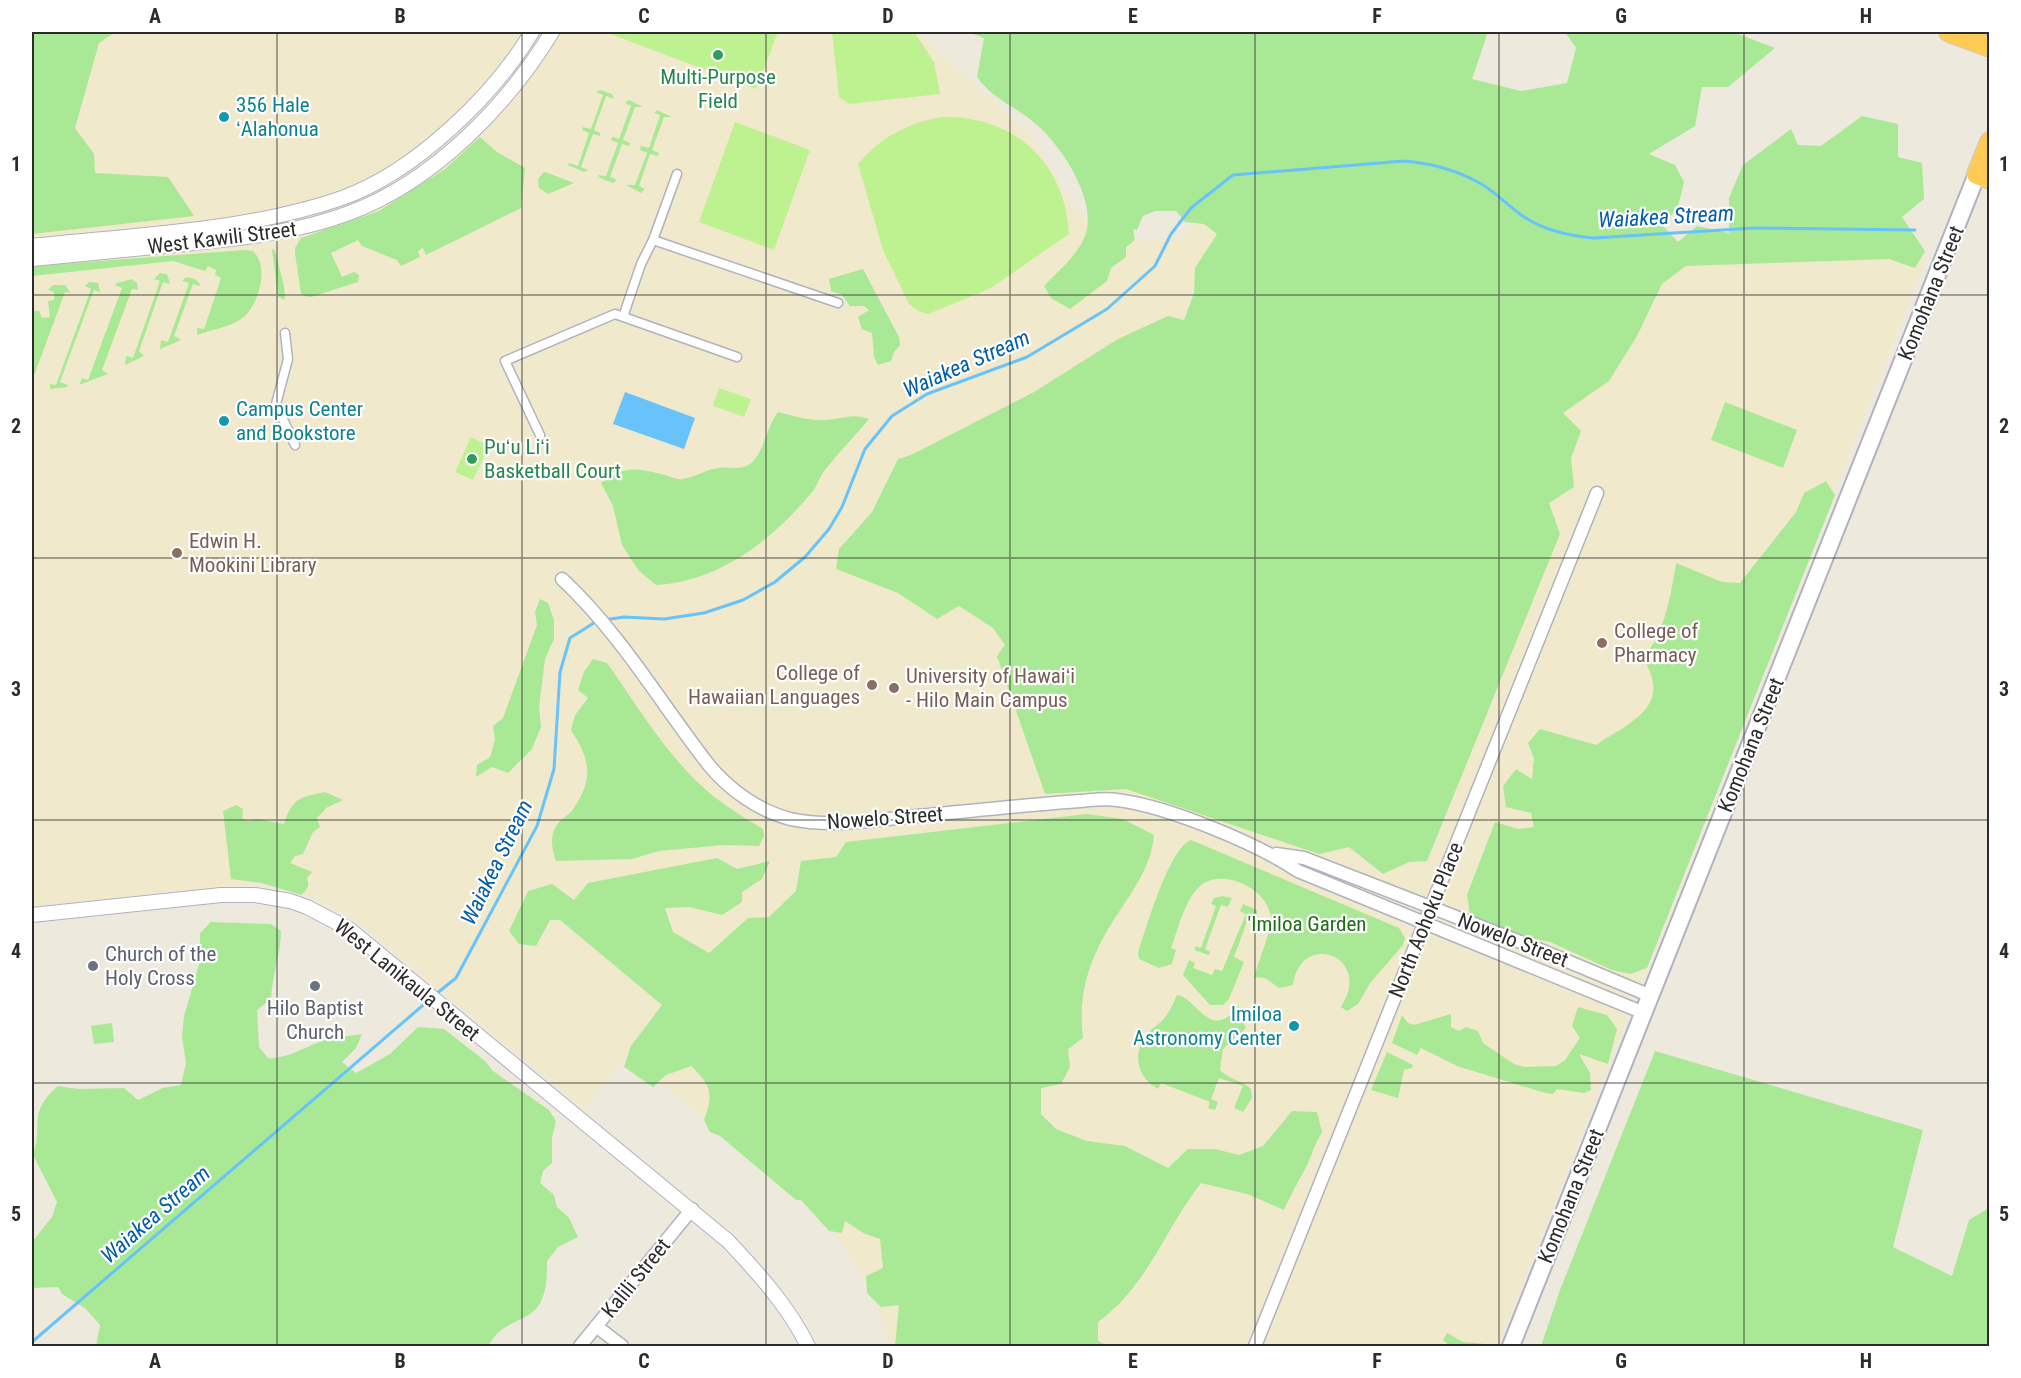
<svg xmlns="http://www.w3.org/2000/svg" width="2021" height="1378" font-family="'Roboto Condensed',sans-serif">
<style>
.education{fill:#f1e9cb}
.green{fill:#a9e995}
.pitch{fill:#bef290}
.water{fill:#67c3f9}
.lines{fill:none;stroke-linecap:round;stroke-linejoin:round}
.stream{stroke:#67c3f9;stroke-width:3}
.pedestrian-casing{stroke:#b1b2c0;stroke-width:11}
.minor-casing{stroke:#b1b2c0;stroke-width:15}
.tertiary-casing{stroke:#b1b2c0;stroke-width:16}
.secondary-casing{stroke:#b1b2c0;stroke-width:20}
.trunk-casing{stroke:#ccc;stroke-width:22}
.pedestrian{stroke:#fff;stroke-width:8}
.minor{stroke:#fff;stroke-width:12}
.tertiary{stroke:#fff;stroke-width:14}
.secondary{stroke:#fff;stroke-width:16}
.trunk{stroke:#fecc56;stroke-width:20}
.grid{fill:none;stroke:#2c2c2c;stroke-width:1.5;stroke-opacity:0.55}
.leisure-dot{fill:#2e9e5b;stroke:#fff;stroke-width:2}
.culture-dot{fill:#0f9aa8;stroke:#fff;stroke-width:2}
.education-dot{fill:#8d6e63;stroke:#fff;stroke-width:2}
.worship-dot{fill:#6b7280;stroke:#fff;stroke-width:2}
.labels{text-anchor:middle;stroke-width:4.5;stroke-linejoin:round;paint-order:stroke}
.leisure-label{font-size:21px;fill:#27864d;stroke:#fff}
.culture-label{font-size:21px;fill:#0d838f;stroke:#fff;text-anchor:start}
.street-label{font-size:21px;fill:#2c2c2c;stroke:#fff}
.education-label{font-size:21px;fill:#785e54;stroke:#fff;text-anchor:start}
.park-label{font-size:21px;fill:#1d7014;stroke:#fff}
.worship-label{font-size:21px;fill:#5b616d;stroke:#fff;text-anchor:start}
.water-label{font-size:22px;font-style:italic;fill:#025ea9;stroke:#fff}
.neatline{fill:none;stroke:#2c2c2c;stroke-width:2}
.grid-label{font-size:20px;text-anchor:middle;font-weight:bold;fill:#2c2c2c}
</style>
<rect width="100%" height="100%" fill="#eee9dd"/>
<path class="education" d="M32,32H918L1028,133L1081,216L1131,242L1182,237L1220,202L1538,242L1922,256L1925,260L1498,1346H890L876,1303L858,1268L836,1235L811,1204L626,1056L584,1109L366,929L333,906L305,894L276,886L247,884L32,906Z"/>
<path class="green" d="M32,32H115L99,43L75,128L94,154L95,173L168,177L194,216L32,234Z
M968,32H1488L1472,79L1521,91L1567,83L1576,48L1565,32H1733L1775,48L1728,87H1702L1695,126L1649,154L1675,165L1684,182L1677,211L1660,223L1678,242L1697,226L1729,233V198L1743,165L1791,129L1798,145L1821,146L1862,116L1898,124V157L1922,163L1924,199L1902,217L1925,251L1915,268L1889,259L1686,266L1662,284L1637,336L1609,381L1563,413L1581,431L1571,458L1574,487L1549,503L1560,534L1427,861L1409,862L1383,874L1349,847L1319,854L1126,789L1045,794L997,656L1005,645L993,628L959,606L937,619L898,593L836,569L839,549L872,512L898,459L911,455L1034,392L1118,339L1168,316L1184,320L1194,293L1195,268L1217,234L1204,224L1185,222L1176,211H1155L1143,216L1137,230L1133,229L1135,240L1126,247V257L1111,268L1107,281L1070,309L1051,298L1044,286C1058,271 1077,256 1085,236C1098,202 1063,148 1038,126C1019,108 992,99 977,77L984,38Z
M600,90L612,94L614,99L606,96L594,130L600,133V136L593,134L581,167L588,170L584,172L568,165L569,163L578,166L589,133L582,130L583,127L591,129L603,95L596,92Z
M629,100L643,107H635L623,140L630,143L629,146L622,144L610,177L617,180L613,183L600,178L598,175L606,176L618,143L611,140L612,137L619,139L631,106L625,103Z
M657,110L672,117H664L652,150L659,153L658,156L650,154L639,186L645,189L641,193L626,185H635L647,153L640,150L641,146L649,148L660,115L654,113Z
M480,137L497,152L525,168L521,208L426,255L423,248L418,251L420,257L401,266L397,260L362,246L358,240L331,253L342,277L354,272L359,275L358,282L311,297L304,296L301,293L295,253V248L301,238L379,211L445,169Z
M544,172L548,173L574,183L548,194L539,188L538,179Z
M272,249L275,250C277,262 288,292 284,300L278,296Z
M245,250L253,251C270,267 259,306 241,319C230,327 210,330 197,335V328L204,329L221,278L215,275L216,270L208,266L205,271L173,261L32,276V266Z
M863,269L899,337L900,345L894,352L891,361L878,365L874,357L872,333L862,329L858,317L869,310L864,306H850L842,295L831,291L829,279Z
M160,273L167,274L170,284L163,282L139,351L144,356L125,365L126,356L133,358L160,281L154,279Z
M186,277L195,279L200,284L199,286L193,284L174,336L181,340L160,349L161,340L168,342L189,283L182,281Z
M132,279L137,283L138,290L132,289L102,370L108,374L79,385L82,378L88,380L122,288L115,285L117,283Z
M89,282L98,283L100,292L94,290L60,382L68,385L67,387L50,389V384L56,385L91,289L85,286Z
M53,285H65L71,293L65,292L32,381V311H39L42,318L50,317L48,301L54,300V292L48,290Z
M1725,402L1797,430L1783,468L1711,440Z
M778,412C794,416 809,421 826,420C845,419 850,413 869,419C855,436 838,453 824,471C820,477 817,485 813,491C773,539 721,581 656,585L639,571L622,545L613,506L601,483C626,465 636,468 665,475C671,477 678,480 683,479C695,477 707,469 719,468C730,466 739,471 750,464C764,454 766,427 778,412Z
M1826,481L1835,495L1647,968L1630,974L1612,970L1550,942L1505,933L1470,914L1467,895L1495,822L1518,829L1534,827L1531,813L1506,807L1503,786L1516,769L1532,779L1534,759L1528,743L1540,729L1596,745C1616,730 1658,715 1653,683C1652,674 1646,664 1643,656C1664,639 1672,589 1676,563L1722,582L1740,583L1796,512L1804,493Z
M540,599L548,603L554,620V639L545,659L539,707L541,727L532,749L508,773L492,767L476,777L477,765L490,757L495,740L493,726L503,718L537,625L535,612Z
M593,659L607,663C639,708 669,760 713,796C729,808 746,819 763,829L764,836L759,846L724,845L659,851L632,859L556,861C552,849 549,836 557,825C561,818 570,815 574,808C594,778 590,759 571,730L575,715L588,698L578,690L584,672Z
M325,792L343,800L326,808L317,818L320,827L313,832L303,854L295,856L290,863L312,872L307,878C310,886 307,890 301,895L261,883L231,879L223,811L236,805L243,809L242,818L247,821L257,819L284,824C292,799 299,797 325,792Z
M1087,814L1123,819L1154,835C1151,872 1125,900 1107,931C1087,966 1078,997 1083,1038L1068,1049L1070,1067L1061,1084L1041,1088V1114L1056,1129L1087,1141L1125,1146L1168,1168L1188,1149H1215L1239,1155L1263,1146L1292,1111L1317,1112L1322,1132C1314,1145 1311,1158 1304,1171C1297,1184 1290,1196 1284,1210L1247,1194L1201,1183C1165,1229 1147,1287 1098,1322V1341L1108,1346H895L899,1305L881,1307L867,1293L866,1276L883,1268L880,1239L863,1233L845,1221L842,1233L829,1231L801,1200H796L720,1136L710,1132L704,1120C714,1094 711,1085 691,1066L666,1075L653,1087L624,1067L631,1046L662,1005L560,920H550L536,946L519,944L509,931L528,891L552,884L574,900L588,883L717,858L737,869L770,861L762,879L742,892V902L722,915L689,907L665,908L673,932L709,953L748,918L769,917L796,891L801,861L836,857L846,842Z
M1191,840L1399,928L1405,938L1403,945L1370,983L1358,1004L1347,1011L1341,1007C1374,955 1300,930 1293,985L1279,988L1265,978L1254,977C1258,964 1271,930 1271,920C1271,889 1219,864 1197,889C1184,903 1178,930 1171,948L1176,950L1172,964L1159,968L1139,959L1138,953C1146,929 1169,848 1191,840Z
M1222,896L1232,898L1228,907L1221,905L1205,949L1210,952L1209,955L1194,950L1196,946L1201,948L1216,906L1211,904L1214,898Z
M1243,904L1257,910L1258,922L1248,919L1234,957L1244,962L1229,999L1223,1005H1210L1183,975L1189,960L1195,963L1193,968L1212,975L1215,969L1222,971L1246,914L1240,911Z
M211,922L271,924L281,931C281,954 272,975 271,999L257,1010L259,1047L268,1058C286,1060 310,1044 328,1039C339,1036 351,1036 362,1034L356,1048L342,1062L356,1073L390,1054L418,1027L444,1029L485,1061L493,1071L549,1110L556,1121L552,1138V1163L543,1171L540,1183L554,1195L557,1207L569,1218L578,1237L558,1247L547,1261C549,1335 510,1306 488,1346H96L100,1325L86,1309L62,1294L58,1287L32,1288V1242L52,1217L57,1202L33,1155C44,1123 27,1113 58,1086L78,1089L124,1088L138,1100L163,1088L181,1085L186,1063L182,1037L184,1016L200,961V933Z
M1177,995C1198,998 1210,1044 1239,1005V1014L1246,1028L1223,1049L1220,1070C1229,1080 1242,1080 1251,1089L1252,1098L1243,1112L1234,1108L1243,1086L1219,1078L1211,1099L1218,1102L1215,1110L1208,1108L1210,1102L1161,1083L1158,1089C1138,1079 1132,1055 1145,1036C1151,1028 1161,1024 1166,1016C1171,1010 1174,1001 1177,995Z
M1578,1007L1607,1015L1617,1029L1608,1064L1579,1054L1590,1073L1591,1090L1584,1093L1557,1089L1553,1094L1545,1093L1457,1066L1421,1048L1417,1055L1392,1043L1402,1015L1408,1023L1414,1025L1451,1014V1027L1459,1031L1466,1027L1478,1031L1483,1043L1514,1064L1524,1067L1556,1066L1565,1060L1580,1038L1572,1026Z
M112,1023L114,1042L94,1044L91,1026Z
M1655,1051L1923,1130L1893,1247L1952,1276L1969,1220L1989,1208V1346H1541L1560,1290Z
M1387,1052L1413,1065L1412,1068L1404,1070L1398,1098L1371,1090Z
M1447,1333L1463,1342L1496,1345L1450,1346L1443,1340Z"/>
<path class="pitch" d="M605,32H778L756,89Z
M832,32H914L934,62L940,94L849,104L839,97Z
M941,117C1014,115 1065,162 1069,234L991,288L928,314L918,311L909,304L883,250L858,164C881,137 907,123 941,117Z
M735,122L810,150L774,250L699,222Z
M719,388L751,399L744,417L713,406Z
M471,437L489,446L473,480L455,472Z"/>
<path class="water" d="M625,392L695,418L684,449L613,424Z"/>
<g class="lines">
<path class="stream" d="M604,620L624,617L664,619L704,613L743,600L775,582L805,557L829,529L842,507L865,449L892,416L927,394L1027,357L1107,309L1155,266L1171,234L1191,208L1233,175L1404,161C1429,163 1453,169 1476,181C1494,190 1507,205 1524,217C1546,231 1569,236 1594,238L1754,228L1915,230
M436,994L456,978L537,826L554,769L560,672L570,638L597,621
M32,1342L429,1000"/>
<defs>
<path id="pedestrian" d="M653,240L677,174
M623,317L641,264L653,240L838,303
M285,333L288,359L276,404L295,445
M540,435L505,361L615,314L737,357"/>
<path id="minor" d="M562,579C620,633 660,702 708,764C728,789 759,811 790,819C832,828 874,820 917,816C971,811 1025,805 1080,801C1092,800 1105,798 1117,800C1167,806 1256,843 1298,871L1644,1013
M1276,854L1304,858L1531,946L1651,996
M596,1326L622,1346
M580,1346L692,1209
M1255,1346L1597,493"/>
<path id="tertiary" d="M32,246C132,235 248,231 342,198C415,172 493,96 532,32
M32,259C83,254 134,249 185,244C241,238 296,233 349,213C433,182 507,106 552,32
M32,915L221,895H255L290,901L307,907L349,929L728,1241C759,1274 788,1306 808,1346"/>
<path id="secondary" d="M1511,1346L1977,174"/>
<path id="trunk" d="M1949,32L1990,47
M1990,142L1977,174L1990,179"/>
</defs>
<use href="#pedestrian" class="pedestrian-casing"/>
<use href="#minor" class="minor-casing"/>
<use href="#tertiary" class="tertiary-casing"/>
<use href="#secondary" class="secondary-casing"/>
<use href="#trunk" class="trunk-casing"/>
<use href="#pedestrian" class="pedestrian"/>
<use href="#minor" class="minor"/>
<use href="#tertiary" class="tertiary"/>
<use href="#secondary" class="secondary"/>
<use href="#trunk" class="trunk"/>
</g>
<path class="grid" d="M277,32V1346M522,32V1346M766,32V1346M1010,32V1346M1255,32V1346M1499,32V1346M1744,32V1346M32,295H1990M32,558H1990M32,820H1990M32,1083H1990"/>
<g class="leisure-dot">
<circle cx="718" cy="55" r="6"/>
<circle cx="472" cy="459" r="6"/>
</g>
<g class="culture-dot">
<circle cx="224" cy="117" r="6"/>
<circle cx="224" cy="421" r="6"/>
<circle cx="1294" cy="1026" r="6"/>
</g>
<g class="education-dot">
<circle cx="177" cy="553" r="6"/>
<circle cx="1602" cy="643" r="6"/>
<circle cx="872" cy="685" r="6"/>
<circle cx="894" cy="688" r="6"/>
</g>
<g class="worship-dot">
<circle cx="93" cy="966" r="6"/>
<circle cx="315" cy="986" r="6"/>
</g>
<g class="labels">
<g class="leisure-label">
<text x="718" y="84">Multi-Purpose<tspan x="718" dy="24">Field</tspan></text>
<text x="484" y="454" text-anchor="start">Puʻu Liʻi<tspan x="484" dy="24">Basketball Court</tspan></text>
</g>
<g class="culture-label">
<text x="236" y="112">356 Hale<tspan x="236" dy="24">ʻAlahonua</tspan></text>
<text x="236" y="416">Campus Center<tspan x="236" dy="24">and Bookstore</tspan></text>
<text x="1282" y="1021" text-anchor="end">Imiloa<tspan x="1282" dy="24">Astronomy Center</tspan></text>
</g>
<g class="street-label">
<text transform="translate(222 238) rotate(-7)" y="7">West Kawili Street</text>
<text transform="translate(1931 293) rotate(-68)" y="7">Komohana Street</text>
<text transform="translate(1751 745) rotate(-68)" y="7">Komohana Street</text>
<text transform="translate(885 818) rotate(-4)" y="7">Nowelo Street</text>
<text transform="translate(1426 920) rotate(-68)" y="7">North Aohoku Place</text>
<text transform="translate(1513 940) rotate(21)" y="7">Nowelo Street</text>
<text transform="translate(407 980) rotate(39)" y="7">West Lanikaula Street</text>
<text transform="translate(1571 1196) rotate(-68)" y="7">Komohana Street</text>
<text transform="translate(636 1278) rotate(-51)" y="7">Kalili Street</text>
</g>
<g class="education-label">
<text x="189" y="548">Edwin H.<tspan x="189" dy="24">Mookini Library</tspan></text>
<text x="1614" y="638">College of<tspan x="1614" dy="24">Pharmacy</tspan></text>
<text x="860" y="680" text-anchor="end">College of<tspan x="860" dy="24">Hawaiian Languages</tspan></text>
<text x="906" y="683">University of Hawaiʻi<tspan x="906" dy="24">- Hilo Main Campus</tspan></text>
</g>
<g class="park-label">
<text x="1307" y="931">'Imiloa Garden</text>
</g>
<g class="worship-label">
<text x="105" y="961">Church of the<tspan x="105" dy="24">Holy Cross</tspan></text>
<text x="315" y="1015" text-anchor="middle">Hilo Baptist<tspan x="315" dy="24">Church</tspan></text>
</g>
<g class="water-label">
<text transform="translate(1666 216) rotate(-3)" y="8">Waiakea Stream</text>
<text transform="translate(966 363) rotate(-24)" y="8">Waiakea Stream</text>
<text transform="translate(496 862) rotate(-64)" y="8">Waiakea Stream</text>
<text transform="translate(155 1214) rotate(-41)" y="8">Waiakea Stream</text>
</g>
</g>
<rect width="2021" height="1378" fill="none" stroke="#ffffff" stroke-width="66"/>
<rect x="33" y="33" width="1955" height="1312" class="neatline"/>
<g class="grid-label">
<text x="155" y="23">A</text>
<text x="400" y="23">B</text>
<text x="644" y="23">C</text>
<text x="888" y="23">D</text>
<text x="1133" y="23">E</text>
<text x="1377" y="23">F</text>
<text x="1621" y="23">G</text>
<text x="1866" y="23">H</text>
<text x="16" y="171">1</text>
<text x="2004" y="171">1</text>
<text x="16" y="433">2</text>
<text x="2004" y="433">2</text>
<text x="16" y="696">3</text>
<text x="2004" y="696">3</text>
<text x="16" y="958">4</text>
<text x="2004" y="958">4</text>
<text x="16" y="1221">5</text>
<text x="2004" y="1221">5</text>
<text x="155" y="1368">A</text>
<text x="400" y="1368">B</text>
<text x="644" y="1368">C</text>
<text x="888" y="1368">D</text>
<text x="1133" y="1368">E</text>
<text x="1377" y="1368">F</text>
<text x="1621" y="1368">G</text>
<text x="1866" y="1368">H</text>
</g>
</svg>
